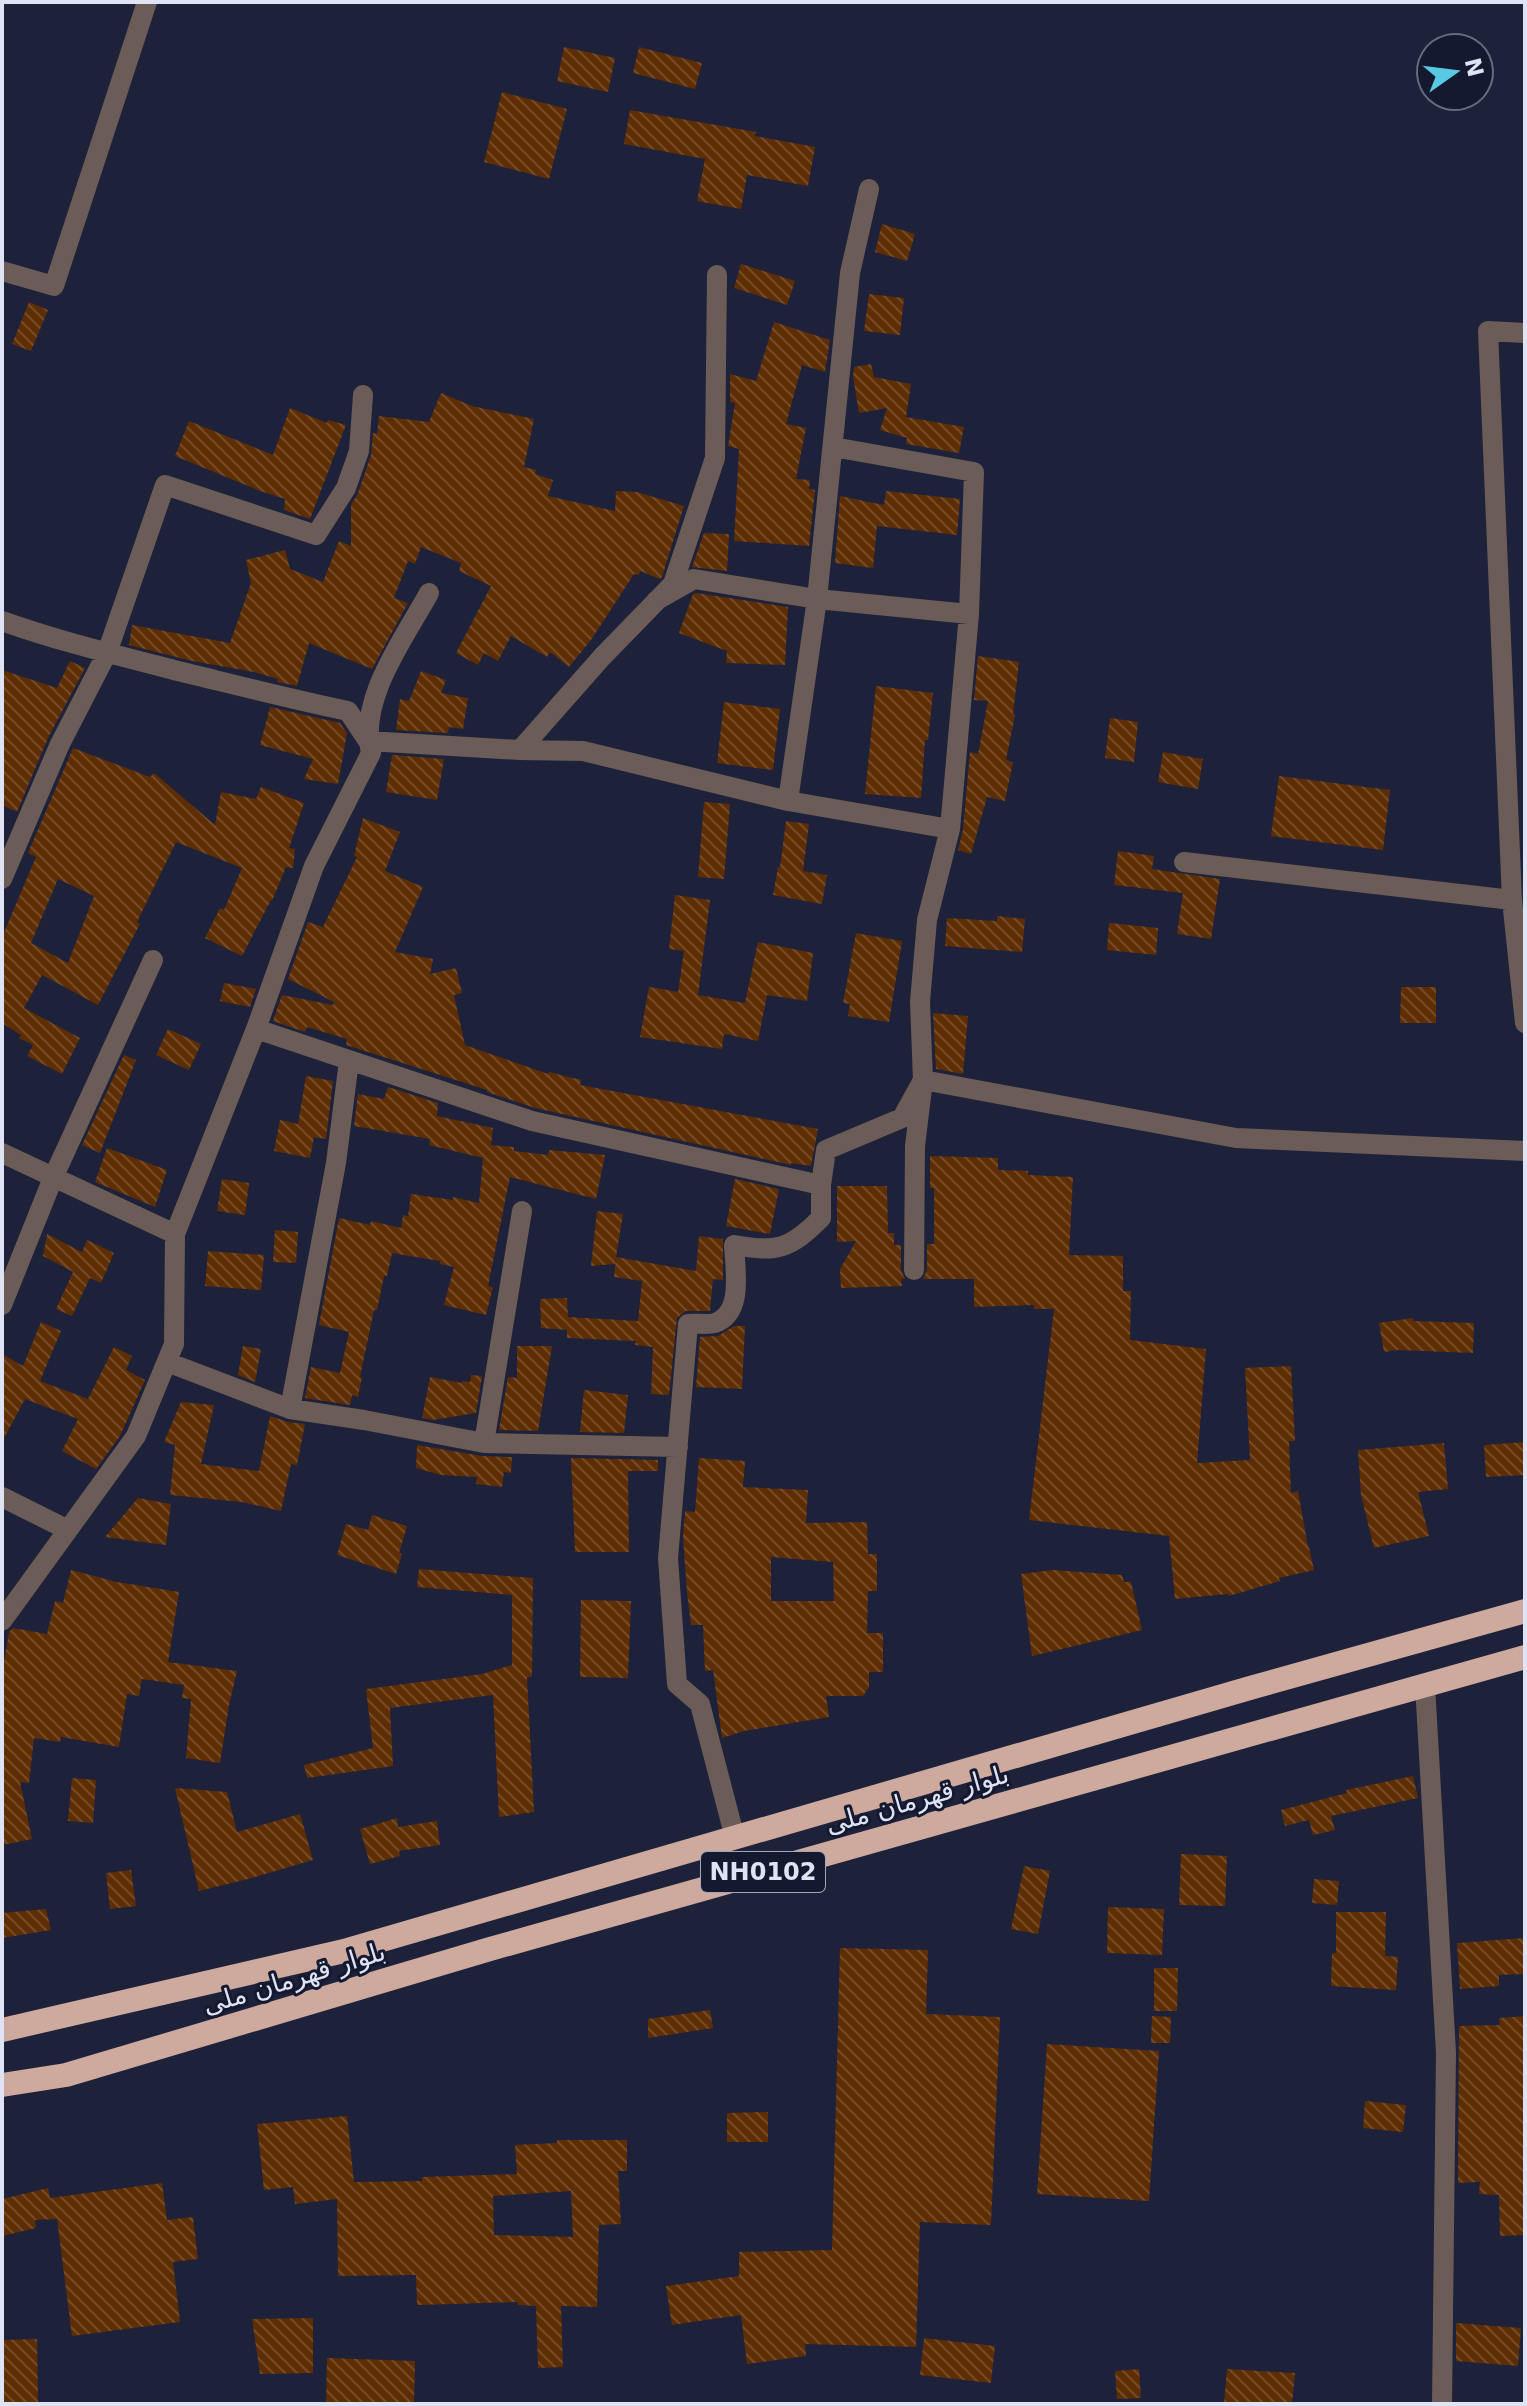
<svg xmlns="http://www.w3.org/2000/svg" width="1527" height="2406" font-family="'DejaVu Sans','Noto Naskh Arabic',sans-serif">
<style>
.building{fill:url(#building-back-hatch);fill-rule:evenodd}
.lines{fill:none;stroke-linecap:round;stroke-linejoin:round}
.minor{stroke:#6b5c57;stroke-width:20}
.highway{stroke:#cda99e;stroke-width:24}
.labels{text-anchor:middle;stroke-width:6;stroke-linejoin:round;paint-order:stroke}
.shield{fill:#141930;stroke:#a2a7b9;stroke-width:2}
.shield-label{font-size:24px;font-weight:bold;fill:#dfe4f4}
.street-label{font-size:26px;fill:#dfe4f4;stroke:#141930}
</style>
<defs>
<pattern id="building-back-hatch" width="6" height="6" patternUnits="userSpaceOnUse" patternTransform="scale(2)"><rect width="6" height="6" fill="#5e2d02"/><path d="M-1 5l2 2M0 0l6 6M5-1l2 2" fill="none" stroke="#754b28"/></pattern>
</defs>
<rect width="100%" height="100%" fill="#1d223a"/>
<path class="building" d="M564,47L615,58L608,92L557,81Z
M639,47L702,63L695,89L633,73Z
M502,92L567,109L549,179L484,162Z
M630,110L756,132L755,136L815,147L808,186L747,175L741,209L697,201L705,159L624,144Z
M882,224L915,234L907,261L875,252Z
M741,264L795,281L787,305L734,288Z
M869,294L904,298L900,335L864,331Z
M29,302L48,310L31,351L12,344Z
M774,322L830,340L825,372L802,365L786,424L806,428L796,479L810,480L809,489L815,490L809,546L734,541L739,449L728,446L735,403L730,402V374L756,381Z
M871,364L874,377L911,384L906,417L964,427L959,453L906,444L907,438L880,430L887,408L859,413L853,377L854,367Z
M441,393L472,406L534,419L524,467L536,470L535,474L553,480L548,496L615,511L616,491L637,492L684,506L662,577L660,579L640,571L639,575L634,574L591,640L569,667L550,652L547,657L511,636L498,661L484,653L478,665L456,653L491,586L459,571L461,563L421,547L415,564L408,561L394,598L408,603L372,669L309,643L297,686L277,682L278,679L254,672L192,661L129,645L132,625L230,643L251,583L246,560L285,550L290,569L323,582L339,541L351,546V505L358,493L371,455L373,433L377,434L379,416L429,422Z
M290,408L327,423L328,420L346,425L310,519L284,510L285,499L260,491L175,456L189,421L273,455Z
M886,491L960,499L957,535L877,526L873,568L835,563L840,496L884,505Z
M704,533L729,534L727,571L692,567Z
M696,593L788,607L785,665L726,663L727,651L679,633L693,594Z
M978,656L1019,662L1013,714L1015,715L1006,760L1013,762L1005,801L987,797L971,854L958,850L963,830L970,752L978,754L988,701L974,700Z
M70,661L85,668L48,738L17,812L2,805V670L57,688Z
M421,671L446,680L441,693L468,698L463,729L449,727L448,733L396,730L400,699L409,701Z
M876,686L933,693L928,740H925L921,798L865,794Z
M724,702L780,709L773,770L717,763Z
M270,707L340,723L347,733L338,784L304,779L313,759L260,745Z
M1110,718L1138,722L1134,762L1105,758Z
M73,748L150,777L154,773L215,825L221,792L256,799L261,787L304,803L289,848L295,849L293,868L286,867L272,901L271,900L242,956L205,938L220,908L224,910L242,868L176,842L137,922L140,924L98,1005L42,975L24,1008L80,1038L62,1074L27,1056L33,1045L19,1038L21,1035L2,1023V937L36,857L28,853ZM58,879L94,896L68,963L31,943Z
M1163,752L1203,759L1198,789L1158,782Z
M392,755L444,759L437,800L386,792Z
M1279,776L1390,790L1383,850L1271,836Z
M704,802L730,804L724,879L698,877Z
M363,818L400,832L385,871L423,887L395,952L433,959L430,974L456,968L462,993L454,995L465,1045L548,1074L549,1072L581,1080L580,1085L818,1129L811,1166L791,1163V1165L535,1108L487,1092V1090L346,1045L347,1039L307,1027L305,1032L273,1021L282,995L333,1005L334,1002L288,979L308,922L323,927L357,857L354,856Z
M786,821L809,824L803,871L827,875L822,904L773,895L778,867H780Z
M1118,851L1154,856L1152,869L1220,879L1211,939L1177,934L1183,893L1114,885Z
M675,895L710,900L698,995L745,1003L758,942L813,953L807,1001L767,995L758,1041L724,1034L722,1049L640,1037L649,987L678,992L684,951L669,949Z
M997,916L1025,919L1022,952L945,946L947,918L997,921Z
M1109,923L1158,928L1156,955L1107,950Z
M856,933L902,941L889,1022L848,1016L850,1004L843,1003Z
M224,983L256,989L250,1007L220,1001Z
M1401,987H1436V1023H1400Z
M933,1013L968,1016L963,1074L936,1069Z
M168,1029L201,1044L189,1070L156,1055Z
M124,1055L136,1060L100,1153L82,1145Z
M306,1076L333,1081L326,1139L314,1137L310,1158L274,1151L280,1120L298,1124Z
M388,1087L438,1103L437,1116L493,1128L491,1145L514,1147V1151L548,1155L549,1150L605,1155L596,1199L510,1177L488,1286L493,1287L486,1315L444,1305L454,1267L440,1264V1261L392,1253L387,1276H384L377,1310H374L360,1377H362L358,1397L352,1395L350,1405L305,1398L311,1367L340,1373L349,1332L319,1325L339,1218L370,1225L371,1221L401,1228L403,1215L408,1216L411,1194L453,1200V1197L479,1203L483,1158L429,1145L430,1139L354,1126L358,1094L384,1099Z
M107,1148L167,1170L155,1207L95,1182Z
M930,1156L998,1158V1170L1028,1171V1175L1073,1177L1069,1255L1123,1256V1291H1131L1130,1340L1206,1349L1197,1463L1250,1460L1245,1368L1291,1366L1295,1441H1289L1291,1493L1298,1491L1308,1547H1309L1314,1570L1279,1578L1280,1581L1229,1596L1228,1594L1175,1599L1169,1536L1029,1520L1054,1309H1034V1305L974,1307V1279H923L927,1270V1244H934V1188H930Z
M222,1179L249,1183L245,1215L217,1211Z
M735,1179L779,1189L770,1234L726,1226Z
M837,1186H887L888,1233H894V1245H901V1270L905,1279H901L902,1286L841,1288L840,1269L856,1241L837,1242Z
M597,1211L623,1214L616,1257L696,1271L699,1236L723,1239V1280L713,1279L710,1311H686L677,1318L669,1395L651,1394L653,1347L635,1345L636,1341L567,1338V1330L541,1328L540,1299L567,1298L568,1317L638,1321L642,1281L614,1277L616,1258L615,1264L591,1266Z
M275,1230L298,1232L296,1263L273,1262Z
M47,1234L82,1252L87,1240L114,1253L101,1283L90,1278L72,1316L56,1309L73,1272L43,1256Z
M208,1251L264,1255L261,1290L205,1286Z
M1413,1318V1321L1474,1323L1473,1353L1398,1350L1384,1352L1379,1323Z
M41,1322L61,1331L40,1381L88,1399L114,1347L132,1356L126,1370L145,1380L120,1436L96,1469L62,1451L78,1419L25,1399L2,1442V1354L23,1366Z
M734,1326H745L742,1389L696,1387L700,1337L718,1336Z
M243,1346L261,1349L255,1382L238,1375Z
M517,1346H552L538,1431L499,1430L508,1377L517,1378Z
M471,1375L482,1376L476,1413L433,1420L422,1418L430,1377L462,1383V1381L470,1382Z
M584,1390L628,1395L624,1433L580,1432Z
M181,1402L214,1405L201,1464L259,1471L270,1416L288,1422L305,1424L297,1465L291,1464L281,1511L242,1502L170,1495L175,1445L164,1442Z
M1525,1442V1475L1486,1477L1484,1445Z
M1444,1443L1448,1489L1418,1492L1429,1536L1374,1548L1361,1495L1358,1450Z
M417,1445L482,1456L512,1457L511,1473L504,1472L502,1487L476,1484L477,1477L441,1475L416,1468Z
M571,1458L658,1460V1471H628L629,1552H575Z
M699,1458L745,1461L743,1487L808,1490L806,1523L867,1522L868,1554H877V1591H868L867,1633H883V1672H869V1687L863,1696H826L829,1717L744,1731L722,1738L713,1670L705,1671L703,1625H691L687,1592L683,1537L685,1511L695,1512ZM771,1557L833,1562L834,1601H771Z
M138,1498L171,1504L166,1545L105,1537Z
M372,1515L407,1526L399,1553L402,1554L396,1574L337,1555L346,1524L368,1530Z
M419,1569L533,1578L532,1676L527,1678L534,1812L499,1817L493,1695L390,1708L393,1766L307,1778L304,1765L373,1748L366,1689L482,1674L512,1665V1595L417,1587Z
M71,1570L117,1582L179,1592L168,1662L237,1671L229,1705L220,1763L186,1758L191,1699L182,1698L184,1685L142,1679L139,1696L127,1694L119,1747L61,1737L60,1742L34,1738L29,1783L20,1782L32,1839L2,1845V1674L9,1632L13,1628L47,1634L55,1601L63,1603Z
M1053,1570L1122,1575L1124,1582H1131L1142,1630L1032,1656L1021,1574Z
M581,1600L631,1601L628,1678L580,1677Z
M1413,1776L1418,1798L1331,1816L1335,1830L1313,1835L1309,1820L1285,1826L1281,1810L1347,1793L1346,1790Z
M72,1778L96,1780L93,1823L68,1821Z
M175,1788L227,1792L237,1832L300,1814L313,1860L248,1879L199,1891Z
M397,1818L398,1827L437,1821L440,1845L399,1851L400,1856L370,1864L360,1829Z
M1181,1854L1227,1856L1225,1906L1179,1905Z
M1024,1866L1050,1871L1038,1934L1011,1929Z
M131,1870L136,1906L110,1909L106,1873Z
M1314,1879L1339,1881L1337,1905L1312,1903Z
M1108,1907L1164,1909L1162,1955L1107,1953Z
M46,1909L51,1930L2,1938V1913Z
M1336,1912H1386L1385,1956L1398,1957L1396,1990L1331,1986L1332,1953H1336Z
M1525,1938V1974L1499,1975V1986L1460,1989L1457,1943Z
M840,1948L928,1950L926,2014L1000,2017L991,2225L920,2222L916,2347L805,2344L806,2356L747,2364L741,2315L672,2325L666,2286L739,2276V2252L832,2250Z
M1154,1968H1178L1177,2011H1154Z
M710,2010L713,2028L648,2038V2019Z
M1152,2016L1171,2017L1170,2043H1151Z
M1525,2016V2235L1500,2236L1499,2195L1479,2194L1480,2182L1458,2183L1459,2026L1500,2025L1499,2018Z
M1047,2044L1159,2051L1149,2201L1037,2194Z
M1365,2101L1406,2105L1403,2132L1363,2128Z
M768,2112V2142H727V2113Z
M347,2116L354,2182L422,2181V2177L517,2174L515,2145L557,2143V2140H627V2171H618L621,2224L599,2225L597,2307L561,2306L563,2367L538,2368L536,2306L518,2305V2302L417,2305L416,2275L338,2276L337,2199L295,2204L293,2187L264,2190L257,2124ZM571,2191L573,2237L494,2235L493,2196Z
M162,2183L167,2220L193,2217L198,2259L173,2262L180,2322L72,2336L57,2219L35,2220L36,2228L2,2236V2199L48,2188L50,2198Z
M313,2318V2373L260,2374L252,2319Z
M1456,2323L1521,2328L1518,2366L1456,2361Z
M924,2338L995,2346L991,2383L920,2375Z
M37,2339L38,2404H2V2340Z
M327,2358L415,2361L414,2404H326Z
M1139,2369L1141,2398L1117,2399L1115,2371Z
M1227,2369L1295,2373L1292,2404H1224Z"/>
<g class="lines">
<path class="minor" d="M2,271L54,286L147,2
M1525,333L1488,331L1512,900L1525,1023
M833,447L974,472L969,614
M657,600L694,579L817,599L969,614L950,829L927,920L920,1002L923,1080L915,1146L914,1270
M2,621C58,641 116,655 174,670C232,684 290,699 348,711L368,741L520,750L583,751L788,801L950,829
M520,750L602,657L673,584L715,458L717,275
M788,801L817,599L850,273L869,189
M1184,862L1512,900
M2,879L60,744L107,653L165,485L316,535L346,488L359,451L363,395
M256,1029L532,1121L821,1185L826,1150L902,1118L923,1080L1236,1138L1525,1151
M2,1153L175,1234
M2,1305L53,1178L153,960
M167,1362L290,1409L364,1420L484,1443L678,1447
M290,1409L336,1163L349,1061
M484,1443L522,1211
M2,1497L68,1530
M2,1621L136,1436L174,1344L175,1234L256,1029L314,866L371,753C358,699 404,639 429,593
M1425,1685L1446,2053L1442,2404
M735,1838L700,1704L677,1684L668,1558L688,1324C696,1323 708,1325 715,1323C744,1313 735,1269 734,1245C777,1253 790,1249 821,1218V1185"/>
<path class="highway" d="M2,2030L344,1951L1250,1688L1525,1611
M2,2085L66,2075L490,1949L1525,1657"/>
</g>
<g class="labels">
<rect class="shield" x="701" y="1852" width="124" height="40" rx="6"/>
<g class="shield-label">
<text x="763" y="1880">NH0102</text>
</g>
<g class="street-label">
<text transform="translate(917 1799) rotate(-16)" y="9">بلوار قهرمان ملی</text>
<text transform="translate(294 1978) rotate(-17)" y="9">بلوار قهرمان ملی</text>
</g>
</g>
<rect width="1527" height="2406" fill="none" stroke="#dfe4f4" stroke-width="8"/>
<g transform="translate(1455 72) rotate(76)"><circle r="38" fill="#141930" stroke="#656a7e" stroke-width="2"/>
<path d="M0-6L14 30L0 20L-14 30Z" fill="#58c9e3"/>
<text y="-12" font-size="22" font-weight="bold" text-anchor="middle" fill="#dfe4f4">N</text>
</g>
</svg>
